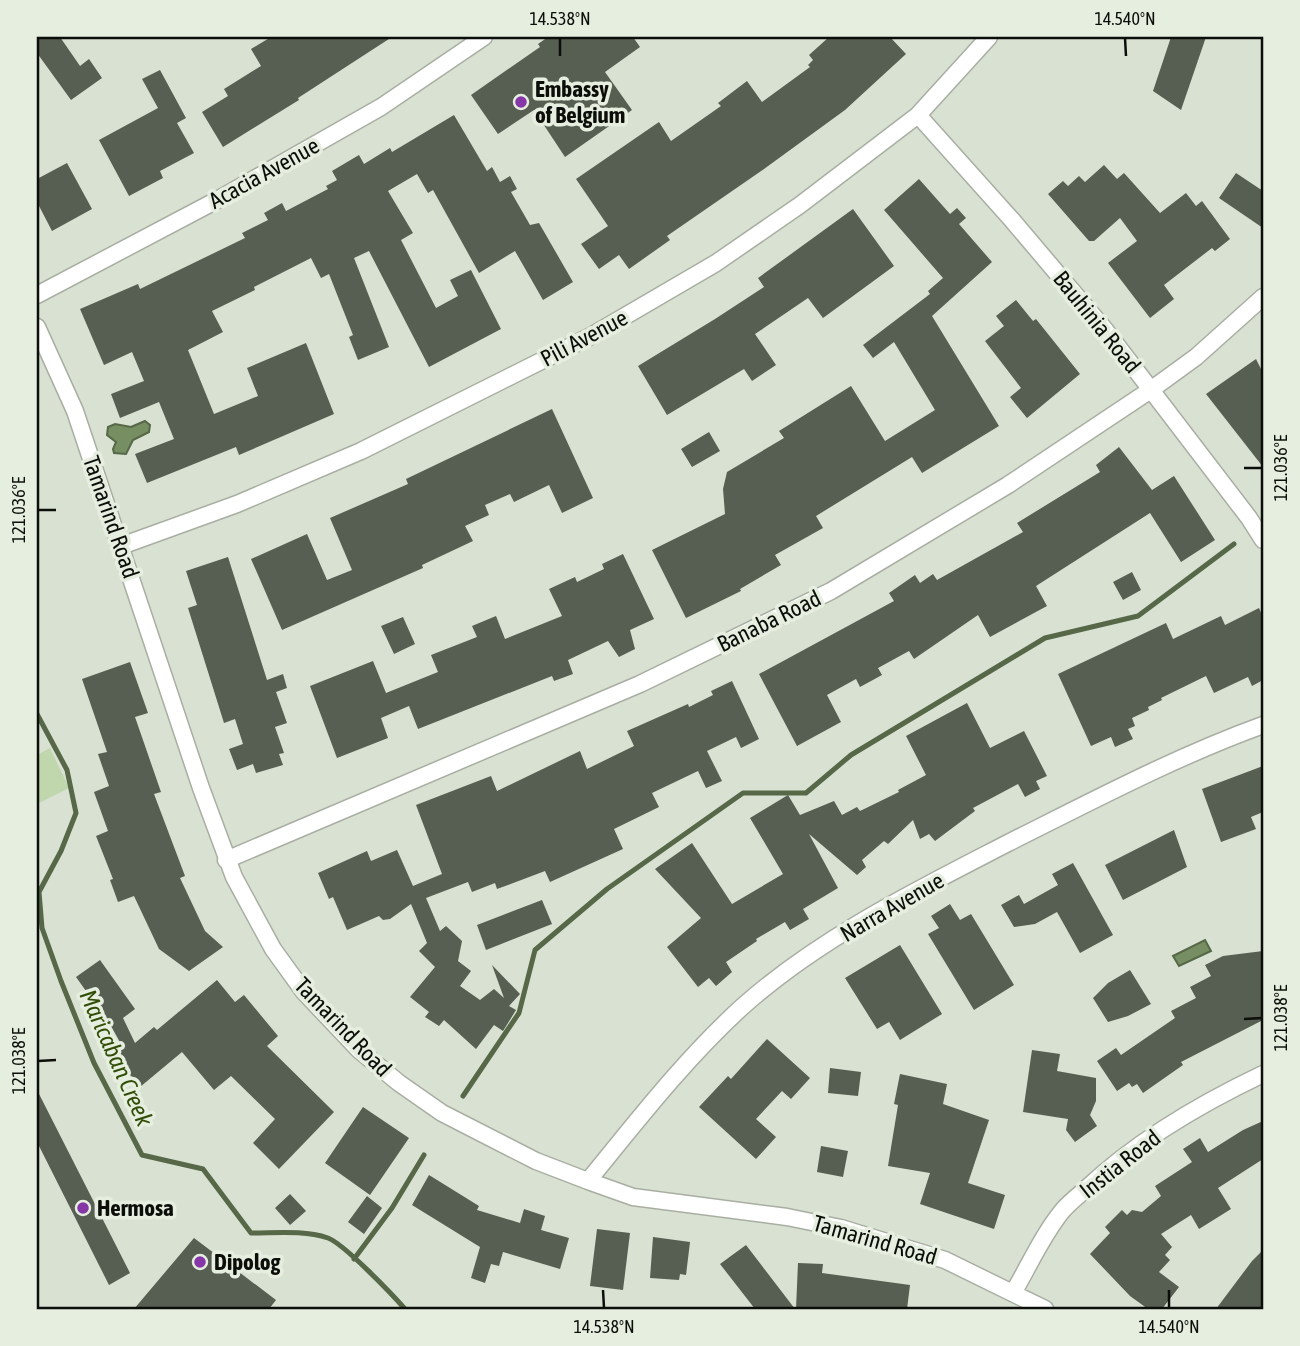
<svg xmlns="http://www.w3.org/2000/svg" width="1300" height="1346" font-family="'Asap Condensed',sans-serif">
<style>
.green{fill:#c0d6ad}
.water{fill:#768e61;stroke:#566847;stroke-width:2}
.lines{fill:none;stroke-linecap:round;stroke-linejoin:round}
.stream{stroke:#566847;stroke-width:5}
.building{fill:#575e52}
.street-casing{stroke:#a8afa2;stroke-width:19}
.street{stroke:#fff;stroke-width:16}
.ticks{fill:none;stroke:#0b0e09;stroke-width:2.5}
.poi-dot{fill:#8637a7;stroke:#e6eee0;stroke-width:2.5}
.labels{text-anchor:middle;stroke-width:7;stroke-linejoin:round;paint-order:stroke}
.poi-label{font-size:23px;font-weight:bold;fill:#0b0e09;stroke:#e6eee0;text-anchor:start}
.street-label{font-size:23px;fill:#0b0e09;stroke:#e6eee0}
.water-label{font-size:24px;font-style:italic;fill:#304e06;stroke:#e6eee0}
.neatline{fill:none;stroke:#0b0e09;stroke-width:2.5}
.ticks-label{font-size:18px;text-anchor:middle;fill:#0b0e09}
</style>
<rect width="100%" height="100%" fill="#d9e1d3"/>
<path class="green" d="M50,748L69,788L37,804V755Z"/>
<path class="water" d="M145,421L150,425L149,432L133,440L126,454L114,453L113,449L116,442L107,435L108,427L115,424L131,427Z
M1205,940L1211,951L1179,966L1173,956Z"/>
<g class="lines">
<path class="stream" d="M37,714L67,770L76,813L61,851L39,892L42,928L61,981L94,1063L142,1155L203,1169L251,1233C276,1233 304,1230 328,1238C344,1244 392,1294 405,1309
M463,1096L519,1013L535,950L607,889L743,793H806L851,755L1045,638L1138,616L1234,544
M354,1259L392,1208L424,1155"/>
</g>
<path class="building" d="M37,37H60L80,66L89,59L102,78L71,100L37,53Z
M271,37H392L298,98L299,100L223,147L202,112L228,96L224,89L261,66L251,49Z
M548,37H633L640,47L605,72L632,110L565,157L534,110L498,134L471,95L540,47L538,44Z
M829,37H890L906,54L845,110L764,169L667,236L670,240L629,269L619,255L599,269L581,244L608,226L576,179L659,122L671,141L721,106L718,103L747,81L762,102L810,67L808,65L813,60L809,55Z
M1171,37H1206L1181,110L1153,91Z
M160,70L186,118L177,123L194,153L160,171L163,178L129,196L99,140L158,108L142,79Z
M454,115L487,171L492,167L500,182L510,176L517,189L511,192L530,225L539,223L573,282L543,300L515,251L479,273L433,190L428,193L417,174L388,191L413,233L401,240L436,308L458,296L450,280L471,270L501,329L429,367L369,251L354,258L389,347L358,360L349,337L353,335L329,274L321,278L311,258L254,287L255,290L212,311L223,332L188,350L214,414L258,396L247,368L306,343L334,414L239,455L236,447L147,483L135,454L174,439L159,402L120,418L111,394L144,381L132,352L104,365L80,309L138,284L140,289L245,238L242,233L268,220L264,213L282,203L286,211L328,189L326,186L337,180L332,171L359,155L364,164L390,148L392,152Z
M67,163L92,209L52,231L37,202V179Z
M1104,165L1117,179L1124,173L1160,213L1186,193L1196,206L1202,201L1230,239L1215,251L1212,248L1164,285L1174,299L1150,318L1108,263L1137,241L1120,218L1094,241H1089L1048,194L1063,181L1068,186L1079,176L1085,182Z
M1236,173L1263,191V228L1219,198Z
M919,179L950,214L957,208L966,218L959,224L992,262L932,316L999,426L922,473L912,457L816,516L823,528L775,555L781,565L740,589L741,591L686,618L652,550L725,514L723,489L727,472L784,438L779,431L851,386L885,441L935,410L894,342L873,358L863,345L930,294L928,291L943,278L884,210Z
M853,209L894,266L823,318L808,298L755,334L776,365L752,381L744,369L667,415L638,366L715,319L764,287L758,278Z
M1016,300L1033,321L1036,319L1080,374L1027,418L1010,397L1021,388L985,341L1004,326L996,316Z
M1256,359L1263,373V467L1206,394Z
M552,409L593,498L562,513L549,485L514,502L510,494L485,505L489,515L465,526L473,541L422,565L423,568L282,630L251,559L307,534L327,580L352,570L330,518L408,484L406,479Z
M709,432L720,451L692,467L681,449Z
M1119,447L1152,490L1174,476L1215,540L1181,562L1150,513L1036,586L1047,606L990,637L978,615L914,659L909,651L878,668L882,675L860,687L856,679L827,695L841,722L797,746L759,674L894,601L889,593L915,575L920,583L933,574L937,580L1023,532L1017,523L1100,472L1096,465Z
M623,554L654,619L630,630L635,649L619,657L608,641L568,660L573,674L554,681L552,676L418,729L409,706L381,718L388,738L337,758L310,686L373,661L386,693L438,672L431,655L477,637L472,626L496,616L505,639L562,616L549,589L575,577L577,582L604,569L602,564Z
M228,557L267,680L283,674L287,688L276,692L287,723L275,727L284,753L279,754L283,765L256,773L253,764L237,770L229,749L243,744L235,719L224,723L188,608L197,605L186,571Z
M1132,572L1141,590L1123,600L1113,582Z
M1259,608L1263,617V680L1252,686L1248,677L1214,693L1206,676L1161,698L1162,700L1148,707L1149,710L1132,718L1135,726L1128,729L1133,739L1115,747L1111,737L1091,746L1058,674L1166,623L1173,639L1221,616L1225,625Z
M403,617L415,644L394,654L381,626Z
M130,662L148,713L135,717L161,792L154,794L185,876L180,878L205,931L223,947L189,971L159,949L134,896L118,902L110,880L113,879L96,836L108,831L94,792L109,786L98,754L107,752L82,679Z
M732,681L759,739L741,748L736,737L707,751L722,781L706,788L698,771L652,793L659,807L614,829L623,849L550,882L545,871L497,889L495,883L472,892L468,882L426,898L440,931L446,926L462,941L458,961L471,971L460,986L480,1000L494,989L504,998L492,965L520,994L509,1006L516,1010L503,1031L494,1025L476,1049L444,1020L439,1026L425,1017L429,1012L410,997L435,967L419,951L427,943L411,904L390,919L383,920L379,916L347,930L333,897L329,899L318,873L367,851L371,861L397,850L413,886L442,874L416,805L491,776L497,791L580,751L587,769L634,746L627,731L688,704L689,707L713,695L711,691Z
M967,703L990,748L1024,731L1047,776L1036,781L1040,789L1025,797L1018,784L973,808L975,811L935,841L929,834L920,839L913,820L888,844L884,841L862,860L866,867L857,875L809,834L838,888L803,909L809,919L790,930L785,922L756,939L757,941L726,962L732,972L716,986L709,978L698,987L667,947L701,918L655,869L692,843L732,904L783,874L750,818L788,795L800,815L834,801L842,815L857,807L860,811L899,792L898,790L926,775L906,736Z
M1263,766V812L1251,817L1256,829L1221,842L1202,789Z
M1174,830L1187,867L1123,900L1105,865Z
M1073,863L1113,935L1080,953L1057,912L1035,924L1014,927L1001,905L1019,895L1024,904L1058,885L1052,874Z
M542,900L552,924L486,950L477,925Z
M950,904L960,920L971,914L1014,985L974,1010L928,934L939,928L931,916Z
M900,945L942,1014L900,1040L889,1022L877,1029L845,978Z
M1263,951V1020L1181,1062L1183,1065L1143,1093L1137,1084L1132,1087L1129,1083L1117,1091L1097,1061L1116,1048L1121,1055L1175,1018L1171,1011L1196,998L1190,987L1211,976L1205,965L1223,956Z
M100,960L135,1009L123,1018L135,1043L154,1027L157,1030L217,980L235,1002L244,995L278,1036L267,1046L334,1112L279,1169L253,1143L275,1119L231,1076L214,1090L182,1052L140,1087L111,1052L121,1044L111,1026L76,977Z
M1130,970L1151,1004L1128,1016L1108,1022L1093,998L1108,983Z
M767,1039L810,1078L791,1099L782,1091L756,1119L776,1137L756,1159L699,1107L728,1076L731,1079Z
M1032,1050L1060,1054L1057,1071L1096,1078V1101L1090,1115L1097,1126L1075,1142L1066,1130L1068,1119L1023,1112Z
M830,1068L861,1072L858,1096L828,1093Z
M900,1074L947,1084L943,1104L989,1120L968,1183L1005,1195L994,1229L920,1204L930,1173L888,1166L898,1105L894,1104Z
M37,1090L130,1273L109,1285L37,1142Z
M363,1107L409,1138L370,1195L325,1163Z
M1263,1121V1159L1218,1188L1231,1209L1199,1229L1191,1215L1161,1234L1172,1247L1165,1255L1170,1260L1159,1272L1179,1287L1162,1309H1148L1130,1296L1090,1254L1110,1233L1105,1227L1122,1210L1127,1215L1132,1210L1142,1212L1161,1196L1155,1186L1192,1162L1183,1149L1200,1138L1208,1152L1243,1130Z
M821,1146L848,1151L843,1177L817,1172Z
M429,1175L479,1206L477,1210L520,1223L524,1209L545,1216L541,1230L569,1238L560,1269L503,1252L499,1266L491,1264L485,1283L471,1278L480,1247L412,1205Z
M290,1194L306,1211L290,1225L275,1208Z
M367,1196L382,1208L364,1234L348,1222Z
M597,1229L630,1233L623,1290L590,1286Z
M653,1237L690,1242L686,1275L680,1274L679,1280L650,1278Z
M194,1238L276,1300L269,1309H134Z
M746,1245L795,1309H755L720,1264Z
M1263,1250V1309H1216L1252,1261Z
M798,1263L823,1264L822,1273L910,1285L907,1309H796Z"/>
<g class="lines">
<defs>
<path id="street" d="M918,115L1012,220L1106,331L1249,518L1263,540
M37,295L219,199L381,107L484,37
M37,327L75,411L201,788L234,877L273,949L304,992L359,1050L399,1083L442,1113L536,1161L588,1181L633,1197L787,1217L841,1228L945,1260L1045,1309
M121,546L237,504L361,451L591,336L716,263L800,205L918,115L989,37
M226,860L640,684L831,591L1008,485L1152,389L1196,357L1263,297
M588,1181C637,1121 685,1059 742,1007C819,938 917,890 1008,843C1092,801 1175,757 1263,725
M1013,1293C1029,1266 1043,1234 1063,1210C1070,1202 1079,1195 1087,1188C1138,1140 1200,1104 1263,1074"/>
</defs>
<use href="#street" class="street-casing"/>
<use href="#street" class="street"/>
</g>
<path class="ticks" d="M560,38V56M1125,38L1126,56M1244,468H1262M38,510H56M1244,1019L1262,1018M38,1061L56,1060M603,1290L604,1308M1169,1290V1308"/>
<g class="poi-dot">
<circle cx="521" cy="102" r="7"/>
<circle cx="83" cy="1208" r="7"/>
<circle cx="200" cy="1262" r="7"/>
</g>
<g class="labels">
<g class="poi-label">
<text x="535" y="97">Embassy<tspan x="535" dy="26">of Belgium</tspan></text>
<text x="97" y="1216">Hermosa</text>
<text x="214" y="1270">Dipolog</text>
</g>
<g class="street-label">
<text transform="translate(264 173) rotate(-29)" y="8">Acacia Avenue</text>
<text transform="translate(1097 322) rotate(51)" y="8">Bauhinia Road</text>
<text transform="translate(584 338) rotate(-28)" y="8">Pili Avenue</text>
<text transform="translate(111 517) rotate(71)" y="8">Tamarind Road</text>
<text transform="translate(769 621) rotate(-26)" y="8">Banaba Road</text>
<text transform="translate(892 907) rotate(-30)" y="8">Narra Avenue</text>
<text transform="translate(343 1027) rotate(46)" y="8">Tamarind Road</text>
<text transform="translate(1120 1164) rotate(-38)" y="8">Instia Road</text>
<text transform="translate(875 1240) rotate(16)" y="8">Tamarind Road</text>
</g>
<g class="water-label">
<text transform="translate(116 1058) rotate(66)" y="8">Maricaban Creek</text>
</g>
</g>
<rect width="1300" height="1346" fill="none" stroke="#e6eee0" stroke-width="77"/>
<rect x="38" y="38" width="1224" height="1270" class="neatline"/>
<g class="ticks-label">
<text x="560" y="25">14.538°N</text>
<text x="1125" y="25">14.540°N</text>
<text transform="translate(1281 468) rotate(-90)" y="6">121.036°E</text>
<text transform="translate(19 510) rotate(-90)" y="6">121.036°E</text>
<text transform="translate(1281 1018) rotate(-90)" y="6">121.038°E</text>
<text transform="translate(19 1061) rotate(-90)" y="6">121.038°E</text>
<text x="604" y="1333">14.538°N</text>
<text x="1169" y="1333">14.540°N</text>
</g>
</svg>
